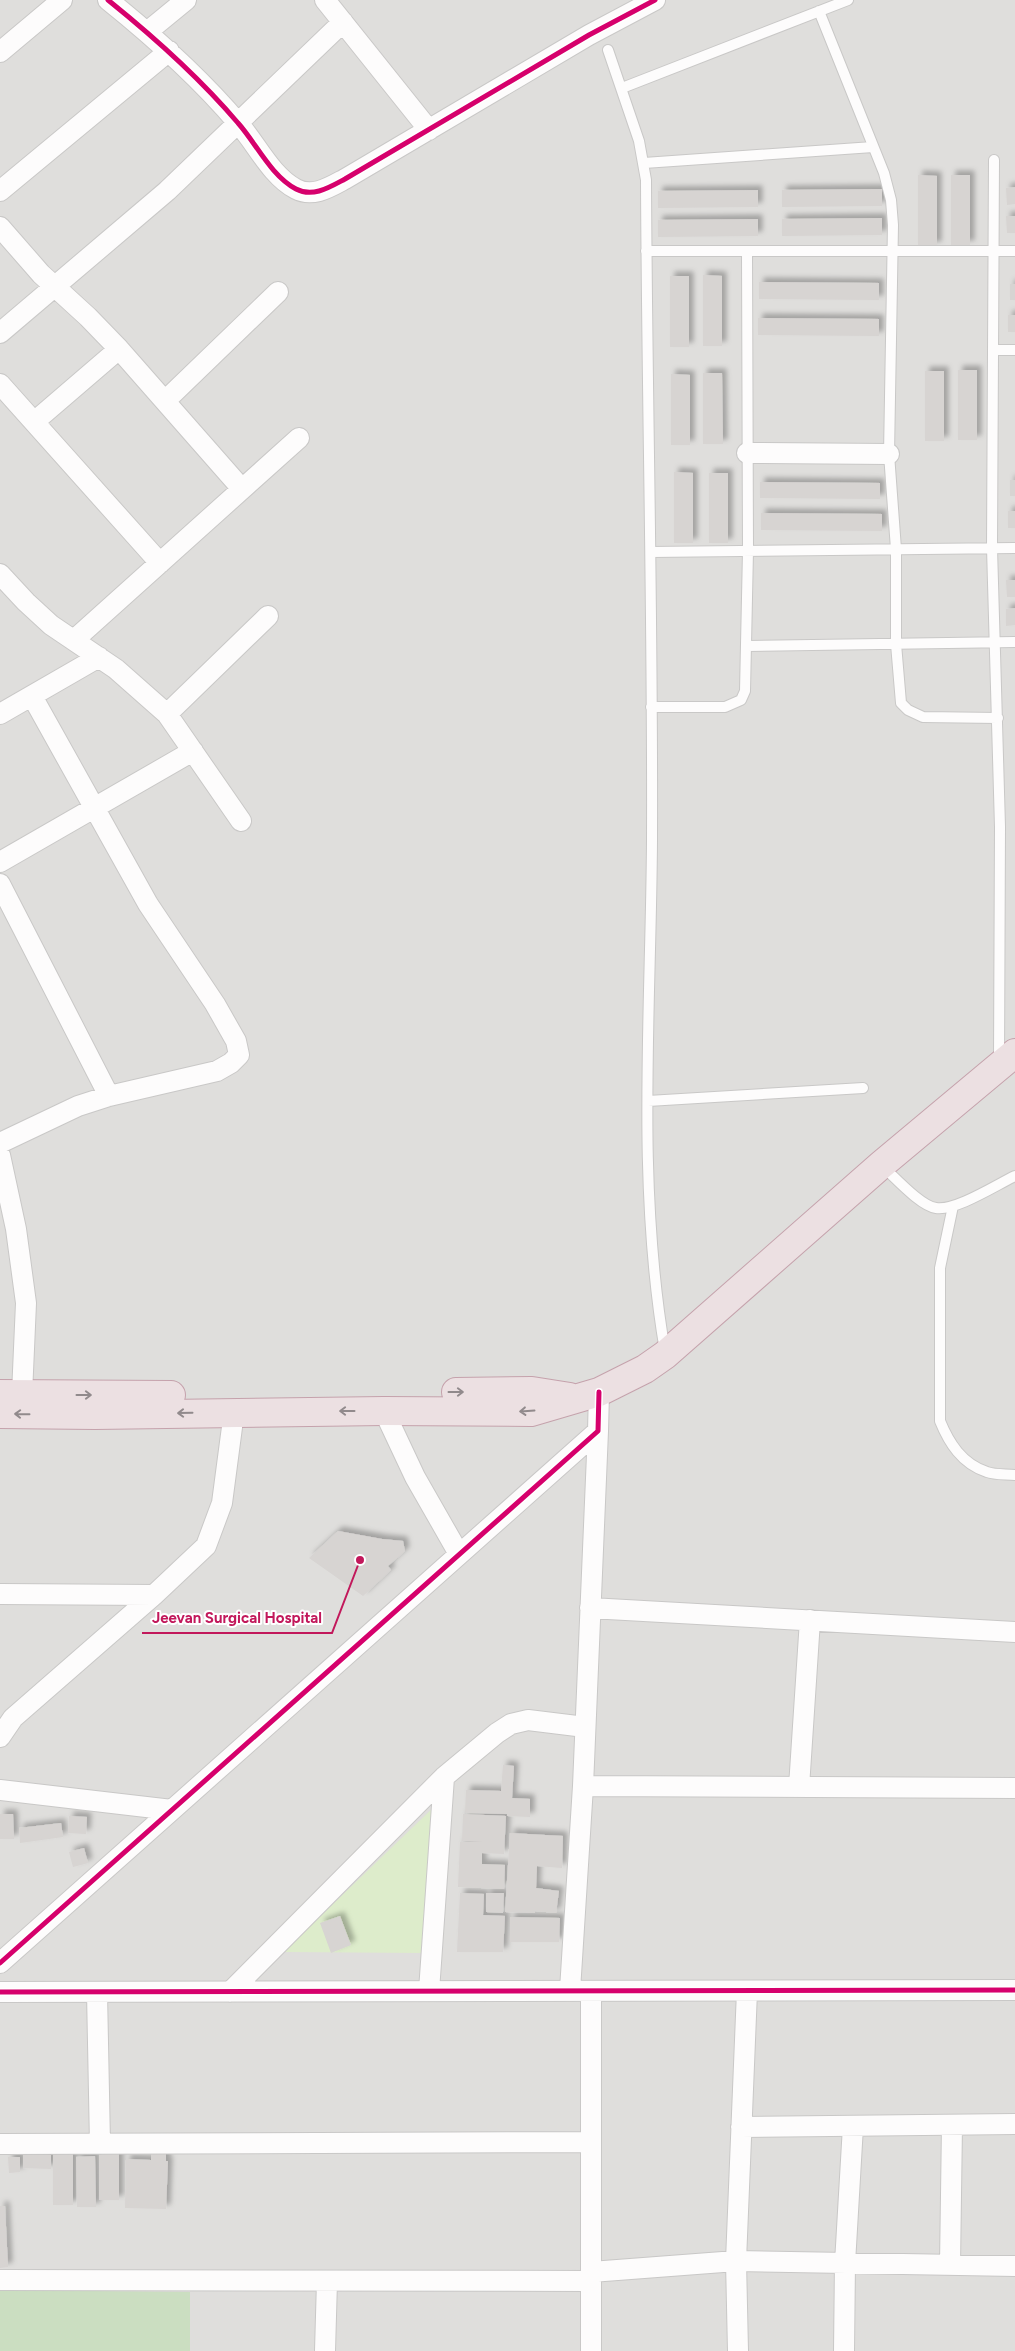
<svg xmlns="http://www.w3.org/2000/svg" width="1015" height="2351" font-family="Figtree,sans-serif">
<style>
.residential{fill:#dfdedc}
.grass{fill:#ddeccb}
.forest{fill:#cbdec1}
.building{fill:#d7d4d2;filter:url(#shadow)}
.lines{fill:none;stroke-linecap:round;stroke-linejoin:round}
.lane-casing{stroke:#c9c8c7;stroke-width:12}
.street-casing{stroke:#c9c8c7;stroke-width:22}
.highway-casing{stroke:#c5a2ac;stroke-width:30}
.lane{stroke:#fdfcfc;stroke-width:10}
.street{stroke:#fdfcfc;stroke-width:20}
.highway{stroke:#ece0e2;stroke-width:28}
.cycleway-casing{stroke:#fff;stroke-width:8}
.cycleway{stroke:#d6006c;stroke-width:5}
.oneway{stroke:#918a8c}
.leader{fill:none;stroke:#c2185b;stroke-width:2}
.callout-dot{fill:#c2185b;stroke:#fff;stroke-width:2}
.callout-label{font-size:15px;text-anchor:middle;font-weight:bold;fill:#c2185b;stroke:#fff;stroke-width:4;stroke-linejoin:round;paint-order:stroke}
</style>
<defs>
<filter id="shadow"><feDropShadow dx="4.5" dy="-4.5" stdDeviation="2.5" flood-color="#0004"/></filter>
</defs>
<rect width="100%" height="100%" fill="#f0eeeb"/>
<path class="residential" d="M0,0H1015V2351H0Z"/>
<path class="grass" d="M437,1804L424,1953L283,1952Z"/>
<path class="forest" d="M0,2290L190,2292V2351H0Z"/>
<path class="building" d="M918,175L937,176V246H918Z
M951,175H970V245H951Z
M1015,187V204L1007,205L1006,188Z
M882,189V206L782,207V190Z
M758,190V207L658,208V191Z
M1006,216H1015V233H1007Z
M882,218V235L782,236V219Z
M758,219V236L658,237V220Z
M703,275L722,276V346H703Z
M670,276H689V347H670Z
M759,282L879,283V300L759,299Z
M1010,284H1015V300H1010Z
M1008,315H1015V332H1008Z
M758,318L879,319V336L758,335Z
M958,370H977V440H958Z
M925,371H944V441H925Z
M703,373H722L723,444H703Z
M671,374L690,375V445H671Z
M674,472L693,473V543H674Z
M709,473H728V543H709Z
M1010,480H1015V496H1010Z
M760,482L880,483V499L760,498Z
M1008,511H1015V528H1008Z
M761,513L882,514V531L761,530Z
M1006,580H1015V597H1007Z
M1015,608V625L1006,626V609Z
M338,1531L382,1539L403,1541L405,1551L388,1566L391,1570L363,1596L309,1558Z
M503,1765L514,1766L512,1798L530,1799V1817L507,1816V1814L465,1813L466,1790L501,1791Z
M0,1814H13L14,1839H0Z
M463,1814L506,1816L504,1854L482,1853V1864L505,1865L504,1889L458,1887L460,1842H482L462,1841Z
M69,1816L87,1817L86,1834L68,1833Z
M61,1823L63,1837L20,1843L19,1828Z
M510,1833L563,1836L562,1868L537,1866L536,1888L559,1891L556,1913L535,1911V1913L505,1912Z
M84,1848L88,1863L73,1867L69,1852Z
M460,1893L484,1894L483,1915L505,1916L503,1952H457Z
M486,1893H504L503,1913L486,1912Z
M340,1916L351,1945L331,1953L320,1923Z
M510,1917L560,1918L559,1942H510Z
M53,2151H73V2205H53Z
M23,2154L51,2155V2169L23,2168Z
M99,2154H119V2200H99Z
M151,2154H166V2161H168L166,2209L125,2208L126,2159L151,2160Z
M95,2156L96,2207H77L76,2157Z
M8,2157H20V2172L9,2173Z
M0,2206H5L8,2267L0,2268Z"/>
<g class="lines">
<defs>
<path id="lane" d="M819,11L884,173L891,200L893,225L889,454L896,549V644L901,703L908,710L923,717L998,718
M608,50L639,141L646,180C647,400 653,620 652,840C651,1010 636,1183 665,1351
M622,88L848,0
M994,160L992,548L1000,827L999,1061
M644,163L873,147
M646,251H1015
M993,350H1015
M651,552L1015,548
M747,646L1015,642
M651,707H725L741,700L745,691L748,551L747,251
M648,1101L863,1088
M881,1165C894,1176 920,1206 936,1208C956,1211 996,1185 1015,1176
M953,1206L940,1268V1421C949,1443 962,1464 987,1472C995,1475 1006,1474 1015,1475"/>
<path id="street" d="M108,0C154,37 199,77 238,123C256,143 271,176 296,189C313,198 330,187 345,179L589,35L655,0
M325,0L429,130
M147,32L186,0
M0,52L62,0
M0,191L169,51
M0,227L41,274L88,317L119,349L242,489
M0,333L167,191L343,22
M0,384L160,563
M165,401L278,292
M34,422L119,349
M747,453L889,454
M0,574L26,602L51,625L116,669L167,714L241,821
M74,640L299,438
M0,714L99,657
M167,714L268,616
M0,862L193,751
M0,884L109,1096
M0,1143L78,1106L109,1096L217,1071L231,1063L239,1055L236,1041L215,1004L148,904L32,696
M0,1155L16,1229L26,1303L22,1394
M384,1411L415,1477L459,1554
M0,1594L154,1595
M590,1608L1015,1632
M0,1737L13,1718L154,1595L206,1546L222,1503L234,1412
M583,1786L1015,1788
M799,1787L810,1620
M0,1790L172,1810
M0,1963L598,1431L599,1392
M570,1990L583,1786L598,1431
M429,1991L444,1777
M0,1992L1015,1990
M97,1992L100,2144
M230,1992L444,1777L497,1733L511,1724L528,1720L585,1727
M741,2127L1015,2124
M0,2144L591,2142
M950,2265L952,2125
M591,2272L736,2261L1015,2266
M0,2280L591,2281
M325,2351L327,2281
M591,2351V1991
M738,2351L736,2261L747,1991
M844,2351L845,2263L853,2126"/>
<path id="highway" d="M456,1392L532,1391L570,1397
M0,1394L171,1395
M0,1414L95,1415L384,1411L531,1412L599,1392L645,1369L665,1355L881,1165L1015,1053"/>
</defs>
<use href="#lane" class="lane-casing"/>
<use href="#street" class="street-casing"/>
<use href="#highway" class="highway-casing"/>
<use href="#lane" class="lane"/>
<use href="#street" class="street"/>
<use href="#highway" class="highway"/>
<defs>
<path id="cycleway" d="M108,0C154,37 199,77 238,123C256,143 271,176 296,189C313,198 330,187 345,179L589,35L655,0
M0,1963L598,1431L599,1392
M0,1992L1015,1990"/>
</defs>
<use href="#cycleway" class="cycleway-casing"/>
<use href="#cycleway" class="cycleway"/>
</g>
<defs><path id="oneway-shaft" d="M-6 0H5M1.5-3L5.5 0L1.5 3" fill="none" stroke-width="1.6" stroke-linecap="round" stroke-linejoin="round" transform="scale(1.25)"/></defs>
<g class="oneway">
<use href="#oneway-shaft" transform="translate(456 1392)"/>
<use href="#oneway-shaft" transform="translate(84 1395)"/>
<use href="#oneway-shaft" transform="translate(347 1411) rotate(180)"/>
<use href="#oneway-shaft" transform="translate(527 1411) rotate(176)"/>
<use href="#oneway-shaft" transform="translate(185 1413) rotate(179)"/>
<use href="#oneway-shaft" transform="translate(22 1414) rotate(-179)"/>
</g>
<path class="leader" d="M360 1560L332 1633H142"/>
<circle class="callout-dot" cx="360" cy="1560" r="5"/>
<g class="callout-label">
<text x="237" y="1623">Jeevan Surgical Hospital</text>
</g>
</svg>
